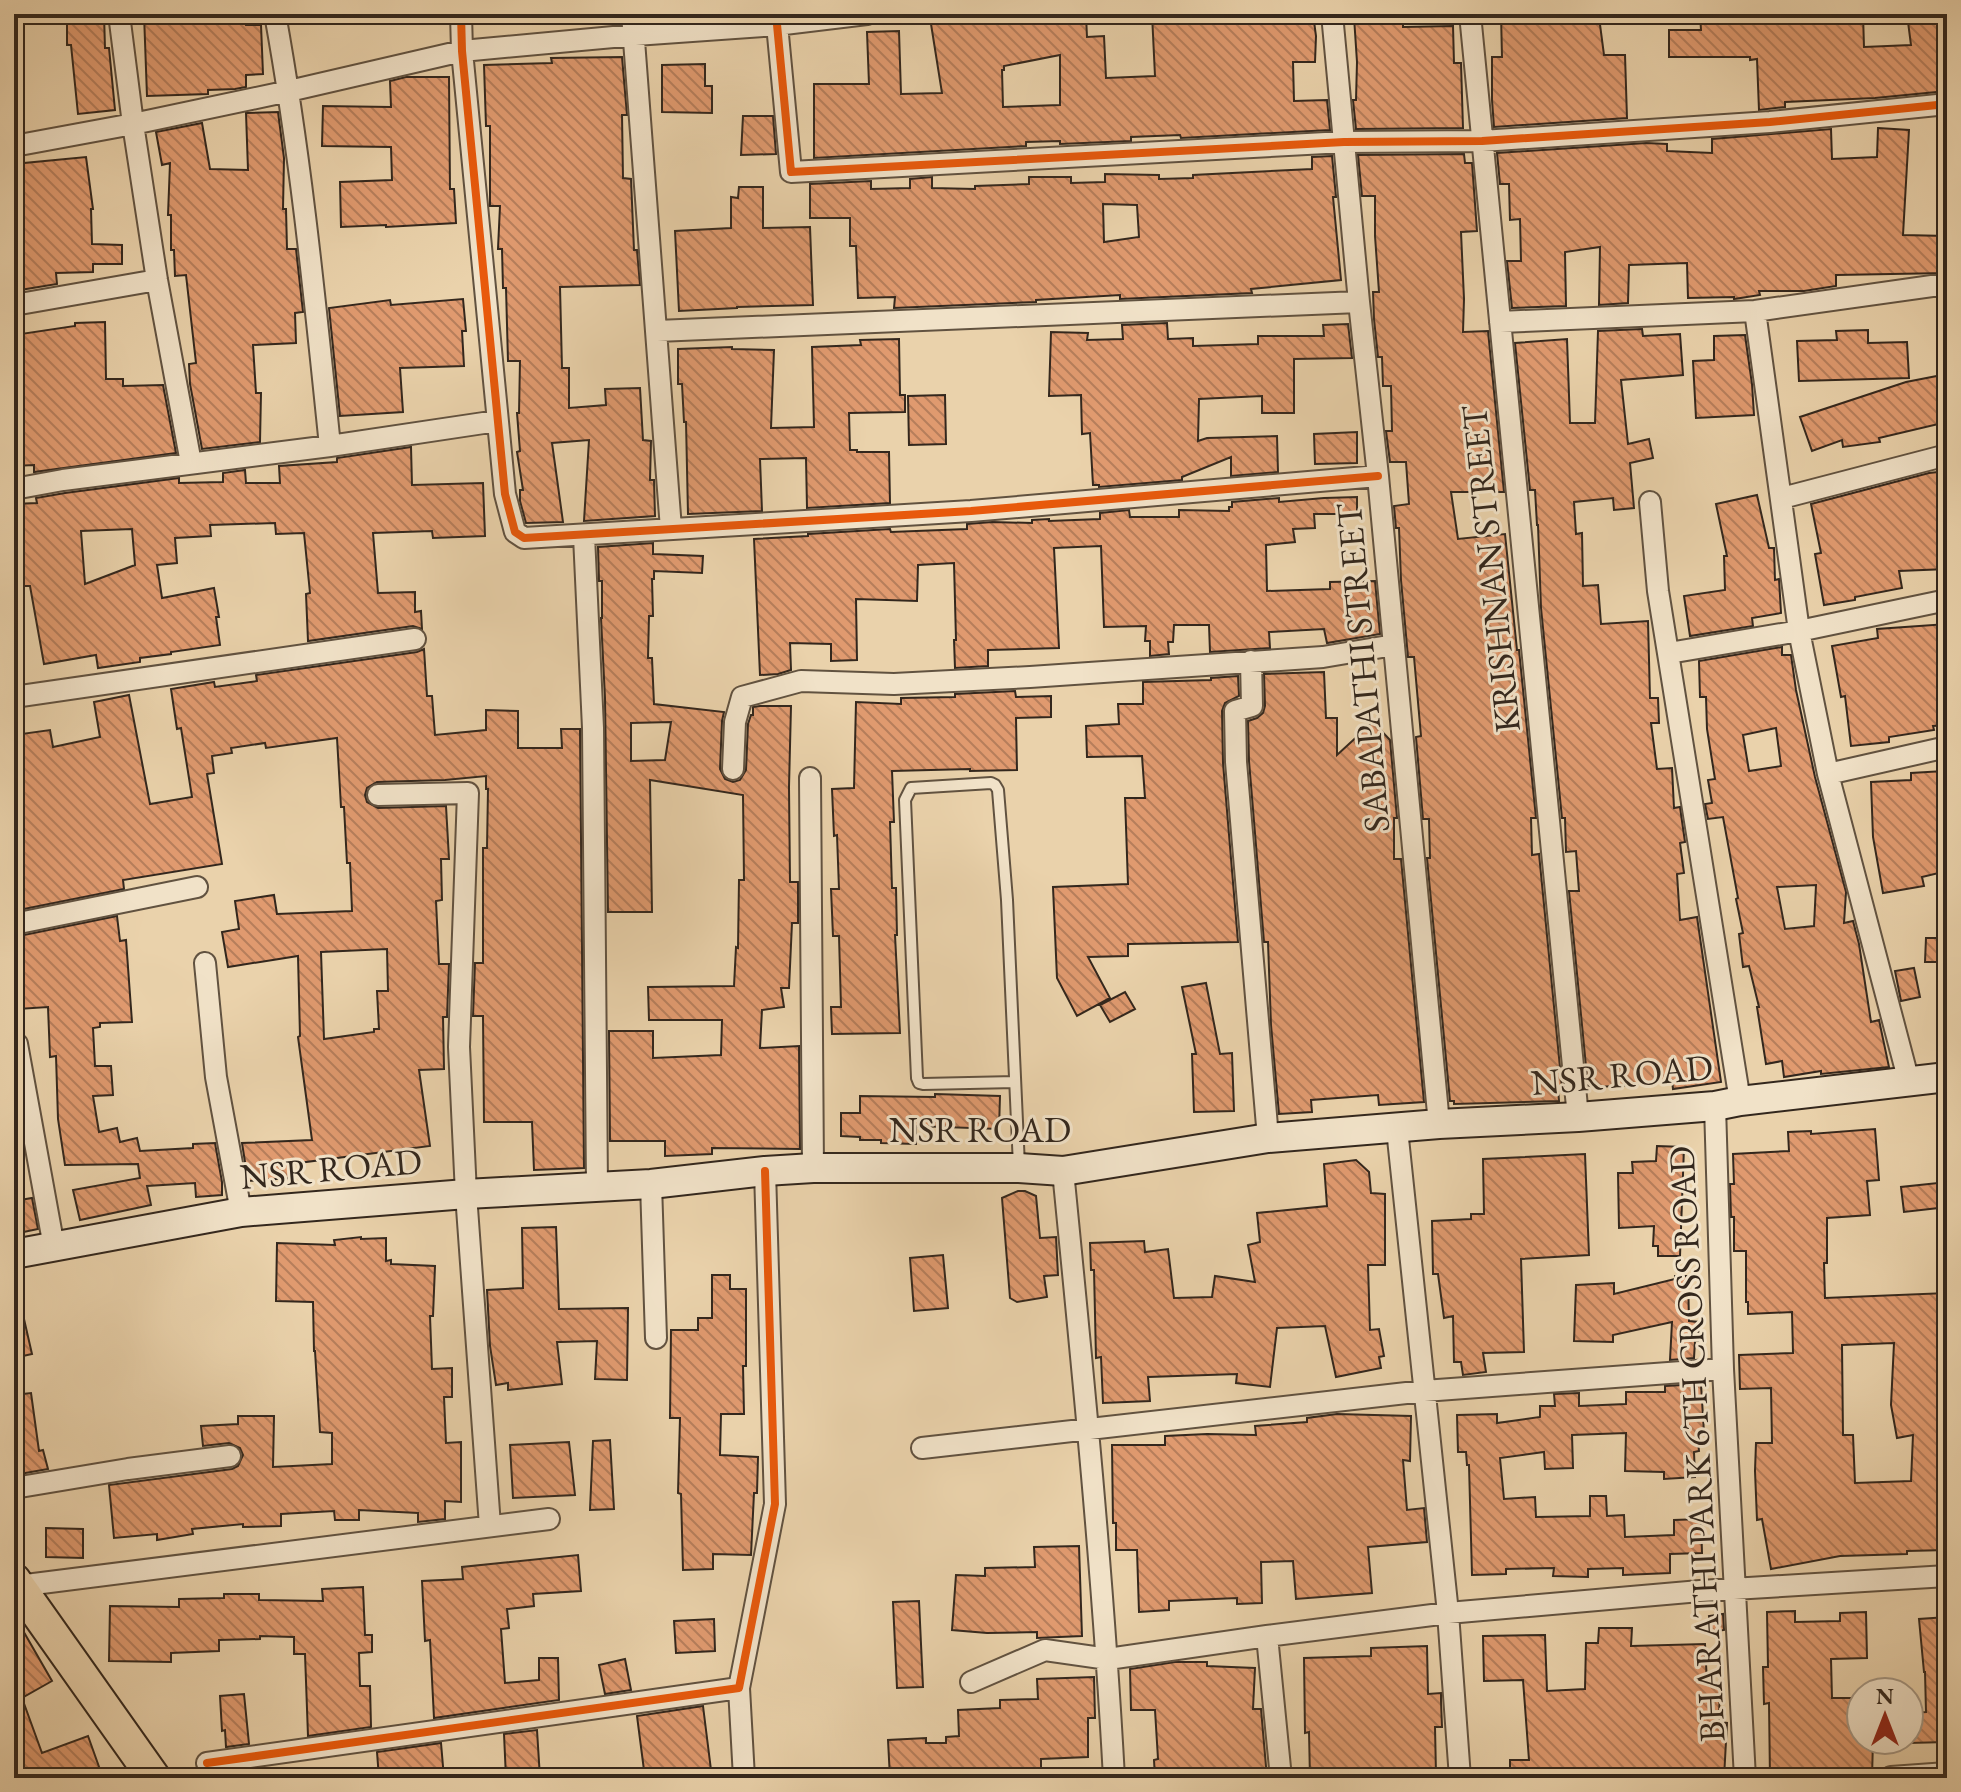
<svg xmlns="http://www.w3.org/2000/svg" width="1961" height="1792" font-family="'EB Garamond',serif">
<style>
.building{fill:url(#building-back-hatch);stroke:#33271d;stroke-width:2;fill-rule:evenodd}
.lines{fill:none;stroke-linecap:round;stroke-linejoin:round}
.service-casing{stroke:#615240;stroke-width:14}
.minor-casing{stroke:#615240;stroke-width:24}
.secondary-casing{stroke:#33271d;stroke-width:32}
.primary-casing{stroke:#33271d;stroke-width:36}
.service{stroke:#f1e2c8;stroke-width:10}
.minor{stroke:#f1e2c8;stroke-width:20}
.secondary{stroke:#f1e2c8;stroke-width:28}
.primary{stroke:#ead2ab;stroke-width:32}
.cycleway-casing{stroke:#f1e2c8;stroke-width:13}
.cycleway{stroke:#e8590c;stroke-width:8}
.labels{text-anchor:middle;stroke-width:6;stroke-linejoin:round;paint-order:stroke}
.street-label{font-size:36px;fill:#33271d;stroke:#f1e2c8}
</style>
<defs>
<pattern id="building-back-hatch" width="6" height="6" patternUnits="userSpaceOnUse" patternTransform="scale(2)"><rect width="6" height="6" fill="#e09a6f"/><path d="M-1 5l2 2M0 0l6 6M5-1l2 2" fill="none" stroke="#b67e5b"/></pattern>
</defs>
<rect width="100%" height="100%" fill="#ead2ab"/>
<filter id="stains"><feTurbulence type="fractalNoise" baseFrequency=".0025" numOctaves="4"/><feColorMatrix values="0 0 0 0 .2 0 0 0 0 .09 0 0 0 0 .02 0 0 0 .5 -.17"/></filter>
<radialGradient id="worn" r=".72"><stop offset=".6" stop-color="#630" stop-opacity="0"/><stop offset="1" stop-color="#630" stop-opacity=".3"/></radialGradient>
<path class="building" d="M67,14H104L105,48H109L115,110L78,114L71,45H67Z
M144,14H245L246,25H261L263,74L246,75V87L235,89L208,90V94L147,96Z
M1038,14H1058L1059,16L1086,15L1087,37L1104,36L1106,78L1155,76L1152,14H1313L1316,36L1315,62H1293L1294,101L1327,100L1330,130L1181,138L1180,135L1131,137V141L1060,144V141L1026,142V146L814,158V84H869L867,32L899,31L901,94L942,93L931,24L984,16V15H1005V21ZM1060,55V105L1003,107L1002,70H1004V66Z
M1501,14H1535V22H1565L1599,17L1604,55H1625L1627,118L1494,127L1492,100V57H1502Z
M1700,14H1863L1864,47L1911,45L1907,14H1938L1947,91L1875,98L1785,102V107L1759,110L1757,59L1750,60V57H1669V30H1701Z
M1403,15V27L1453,26L1454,63H1461L1463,128L1356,129L1353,100H1356L1357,62L1354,17Z
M622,57L627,115H622L623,178L631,179L634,250H637L640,285L560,287L562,368H569V408L606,405L605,389L640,388L643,440L651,441L650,480H654L655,516L584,521L589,440L552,443L563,522L526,523L520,501V490H523L517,452L520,451L517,413H519L520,361H508L506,288H503L502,249H498L500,206H490V126H486L484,65L552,63L551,58Z
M705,64V86H712V113L662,112V65Z
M406,77H449L450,189H454L456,223L386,227V225L341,227L340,182L392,180L391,147L322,146L323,106L391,107L390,81Z
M278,112L284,158L283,209H286L287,249H296L303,312L295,313L296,343L253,345L256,393H261L260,442L202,449L190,384L189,364L196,363L186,275L175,276L174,250H171V215H168L170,163L162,165L156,132L202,123L210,169L248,170L246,113Z
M743,116H773L776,154L741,155Z
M1878,128L1909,130L1903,235L1947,236V273L1836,275V286L1804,291H1759L1760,295L1734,299V297L1688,298L1687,263L1629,265L1628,303L1599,305L1600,247L1565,252L1566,306L1512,308L1507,261H1521L1520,219L1510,220L1509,184H1500L1497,153L1646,143L1667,144V151L1712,153V139L1831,129L1832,159L1877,157Z
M1464,154L1465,163H1472L1477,231L1461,232L1464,299L1463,332L1488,331L1504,492H1451L1458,539L1505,534L1517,650H1519L1536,818H1531L1532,855L1539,854L1562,1088H1558L1559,1101L1454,1104V1101H1450L1427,858H1430L1429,819H1423L1416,737L1421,736L1414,657H1408L1401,580L1399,528H1396L1394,506L1409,504L1406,462H1390L1386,431H1392L1391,386H1383L1382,357H1378L1374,319L1373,292H1379L1375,236V196H1362L1358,155Z
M1332,156L1336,197H1333L1341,280L1251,289L1252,293L1120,299V295L1036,300V302L894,308L895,297L858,298L856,246H850V218H810V184L871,181V189L910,188V179L932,177V188L975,189V186L1029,184V177H1071V183L1105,182V174L1159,175V179L1193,178V175L1312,169V157ZM1103,204L1137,205L1139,237L1104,242Z
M86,157L93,209H91L92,244L122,245V264H93V272L56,273L57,284L14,291V164Z
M739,187H763V228L810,227L813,305L737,307V308L679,311L675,231L731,228V197L738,198Z
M463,299L466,331H462L464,366L400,368L403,412L340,416L329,308L390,300L391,305Z
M105,322L106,379H123V386L163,385L176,453L34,472V465L14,466V335L75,326V323Z
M1167,323L1168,339L1193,338V346L1258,344V336H1324L1323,325L1348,324L1352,358L1294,359V413H1262V396L1199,399L1198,441L1207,438L1277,436L1278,472L1231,476V457L1182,477V480L1099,487V485H1093L1090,433L1082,434L1081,395L1049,396L1051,332L1088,333L1087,340L1123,339L1122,325Z
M1642,329L1643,336L1680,334L1683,375L1621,380L1628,444L1649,439L1653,458L1630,463L1634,508L1614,510L1613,498L1574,502L1576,534L1582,533L1583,586L1598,585L1601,624L1648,621L1650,698H1658L1659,723H1651L1657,769L1672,768L1674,808L1680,807L1685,842L1680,843L1684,873L1677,874L1680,920L1697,917L1721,1082L1673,1089L1672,1080L1621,1086L1588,1087L1569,891H1579L1576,851L1566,852L1565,818H1562L1541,608L1538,525H1537L1535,490H1530L1515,343L1567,339L1570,423H1595L1598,331Z
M1868,330V343L1907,342L1909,378L1799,381L1797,341L1837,340L1836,331Z
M1745,335L1752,384L1754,415L1696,418L1693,361L1714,360V336Z
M899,339L900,395H905V412L849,413L850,450H857V452H889L890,503L807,508L806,458L760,459L762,511L688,514L686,422H684L682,384H678V349L732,347V349L774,350L771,428L814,427L812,347L861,345L860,340Z
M1947,374V422L1879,438L1880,442L1843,447L1842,440L1812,451L1800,417L1906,382Z
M945,395L946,444L909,445L908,396Z
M1357,432V463L1315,464L1314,434Z
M411,447L412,485L483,483L485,536L433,538L432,531L373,533L378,593L415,592V612L421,611L422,629L413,626L308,641L306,594L310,593L304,533L276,534L275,523L210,525L211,536L175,538L177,563L157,565L162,598L214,588L219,617H216L220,645L171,652V654L140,658V662L98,668L96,655L44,664L30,586H14V504L37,503L36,498L65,493L179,478V483L223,482V473L245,470L246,483H280L279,466L337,462V458ZM132,529L135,565L85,584L81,531Z
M1947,471V569L1899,571L1902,588L1855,597V600L1824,605L1815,554L1821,553L1811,504L1929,473Z
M1757,495L1769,548H1774L1775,580L1779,579L1781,613L1752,618L1753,626L1690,636L1684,596L1725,590L1724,556H1727L1716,504Z
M1357,497V514H1314L1315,528L1293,529L1295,542L1266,545L1267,591L1330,589V582L1375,581L1380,634L1327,643L1324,629L1269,632L1270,648L1210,652L1209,625H1174L1173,642H1168L1169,654L1150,656V641H1145L1146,626L1104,627L1101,546L1054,548L1059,648L988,650V666L955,668L954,640H956L954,563L918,565L917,601L856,599L857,660L831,661V644L790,643L791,670L778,674L760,675L754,539L808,536V534L890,529L891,532L967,529V524L992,522L1032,523V520L1049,519V521L1100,519V513L1129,510L1130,517H1179V510L1229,511V507H1232V502L1279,498V502L1324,498Z
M653,543V554L703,556L702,573L654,571V579H652L653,616H649L648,658H652L654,704L724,712L722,721L720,769L725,779L733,782L740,780L746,770L748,724L751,715H753V707L760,706H791L789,787L790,882H798V923H792L789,988H781L784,1007L762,1010L760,1048L799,1046L800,1149L712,1148V1154L665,1156V1141H610L609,1031H653V1058L721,1055L722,1020H649L648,987L734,986L736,947L738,948L739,880H744L743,795L650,780L652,912H608L605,698L601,618H602V581H599L598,547ZM671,722L665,760L631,761V723Z
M1947,624V725L1933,726L1934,730L1889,737V742L1851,746L1845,696L1841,697L1832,646L1878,638L1877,629Z
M1782,647V655H1791L1796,690L1815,777L1846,892L1844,923L1853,921L1859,944L1871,1022L1879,1020L1889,1067L1821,1074V1071L1784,1077L1782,1061L1766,1064L1757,1007H1759L1749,966L1743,967L1739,934L1743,933L1736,899L1738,898L1723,817L1708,819L1705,804L1712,803L1708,780L1715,779L1707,729L1706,697H1700L1699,661ZM1776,728L1781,766L1749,771L1743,735ZM1816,885L1814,926L1785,929L1777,887Z
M424,649L427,696H432L435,735L486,730V710L518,711V748H562L561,729H580L584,1168L534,1170L532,1122H484L483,1016H473L475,963H483V848H487L488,789H486V776L445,780L377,782L367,788L365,795L367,802L378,808L446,806L449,859H441L442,900L436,901L439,964H449L447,1017H443L444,1069L419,1070L430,1146L291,1164V1178L248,1181L242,1143L312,1140L298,1037L300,1036L298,956L228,967L222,932L239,929L235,901L274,895L277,914L352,911L350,863H347L344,807H341L337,738L266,748L265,743L231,748L232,753L212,756L214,773L207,774L222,864L123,880L124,889L14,911V735L50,730L53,747L100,737L94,702L129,695L150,804L192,797L181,728L177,729L171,689L214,682L215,687L257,681L256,675L417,652ZM387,949L388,991H377L379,1029H374V1032L324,1039L321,952Z
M1324,672L1326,718H1337V755L1373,722L1390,740L1397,818H1394V859H1401L1424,1102L1379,1105L1378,1095L1311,1100L1312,1112L1279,1114L1271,1025L1268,942H1264L1249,761L1248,721L1257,718L1263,713L1265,706L1264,674Z
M1238,676L1239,696L1225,703L1222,711L1223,763L1238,942L1128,944V956L1088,957L1110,998L1077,1016L1057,978L1053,887L1128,884L1125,798H1145L1142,756L1087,757L1086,726L1119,724L1118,704H1143V682L1211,680V678Z
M1015,691L1016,697L1051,696V717L1016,718L1017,770L970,771V769L892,771L894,822H890L892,888H896L897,935H895L900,1033L832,1034L831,1007H841L839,936H833L831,889H839L837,835L834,836L832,789L854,788L856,702L901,704V698L955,697V694Z
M1944,771L1945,804L1947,803V871L1922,877L1924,886L1883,893L1873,837L1871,782L1911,780V773Z
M117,916L120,941L126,940L132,1022L100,1023V1027L93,1028L95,1066H111L113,1095L93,1096L99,1132L117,1128L120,1142L137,1138L140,1151L193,1148V1144L215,1143L222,1182V1195L196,1197L195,1183L147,1186L151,1205L80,1220L73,1190L140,1178L138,1164L65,1165L58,1119L56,1056L50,1057L48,1007L18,1009L14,937Z
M1926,938H1947V962H1925Z
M1914,968L1920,997L1901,1001L1895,971Z
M1206,983L1220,1054L1232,1053L1234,1111L1194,1112L1192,1054H1196L1182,987Z
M1125,992L1135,1009L1110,1022L1100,1005Z
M935,1094L1000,1096L999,1129L916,1126V1144L881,1143V1140H860V1137L841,1136V1113H860V1096L935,1097Z
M1875,1129L1879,1180L1867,1181L1870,1215L1827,1218V1263H1824L1825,1298L1947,1293V1550L1907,1551V1554L1840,1556L1771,1569L1762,1519L1757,1520L1755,1471L1756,1443H1772L1771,1388L1740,1389L1739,1355L1793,1353L1792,1312L1748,1314V1302H1746V1251H1734V1217H1731L1730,1184H1734L1733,1154L1789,1151L1788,1132L1811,1131V1134ZM1894,1343L1891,1405L1897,1438L1913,1435L1911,1481L1855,1483L1853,1435H1843L1842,1345Z
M1657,1146L1684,1147L1680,1256H1658V1246H1653L1654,1226L1619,1228L1618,1173H1633L1632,1162L1656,1161Z
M1585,1154L1589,1255L1521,1259L1524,1352L1483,1353L1486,1372L1463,1375L1461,1362H1454L1453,1316L1444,1318L1438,1274H1433L1432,1221L1471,1219V1214H1484L1483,1159Z
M1356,1160L1369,1172L1371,1193L1385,1194V1265H1368L1370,1330L1379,1329L1384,1356L1379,1357L1381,1368L1336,1377L1325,1326L1277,1328L1270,1387L1236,1383L1237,1374L1148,1377L1150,1401L1103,1403L1101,1357L1096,1358L1094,1270H1091L1090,1243L1144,1241L1145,1252L1168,1249L1174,1298L1212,1297L1215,1276L1255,1282L1248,1245L1260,1242L1257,1213L1327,1206L1324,1164Z
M1947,1182V1207L1904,1212L1901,1187Z
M1018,1191H1025L1036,1196L1040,1238L1056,1237L1058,1275L1044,1276L1047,1297L1017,1302L1010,1298L1002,1198Z
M32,1198L38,1229L14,1234V1201Z
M556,1227L559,1309L628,1308L627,1380L595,1379L597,1341L560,1342H557L562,1384L508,1390V1383L496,1385L490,1346L487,1290L523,1288L522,1228Z
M361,1237V1239L386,1238V1261L391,1260V1264L435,1266L433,1316H430L432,1369L452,1368V1397H444L446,1443L461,1442V1502L445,1501V1519L418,1522V1513L359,1510V1520H335L334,1511L281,1514V1526L243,1527V1524L192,1529L193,1534L157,1540V1534L114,1538L109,1485L232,1469L238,1466L243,1455L240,1448L229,1443L203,1446L201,1426L238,1424V1416H274L273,1467L332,1464V1433L320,1432L315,1351H314L313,1302L276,1301L277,1243L335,1245L334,1240Z
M943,1255L948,1308L914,1311L910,1258Z
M712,1275H730V1289H746V1366H743L744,1414H721L720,1455L758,1457L757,1493H754L751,1555L713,1554V1569L683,1570L681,1494L678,1493L680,1418H670L671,1330H698V1318H712Z
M1675,1276H1688L1689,1321L1699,1322L1698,1341H1695L1694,1358L1670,1360L1672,1322L1613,1335V1342L1574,1341L1576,1285L1614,1283V1294L1675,1279Z
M21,1306L32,1354L14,1358V1307Z
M1701,1384L1704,1433H1697L1699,1451L1694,1452L1695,1477L1664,1479V1472L1625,1471L1626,1433L1572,1435L1573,1468L1545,1469L1544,1452L1500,1458L1504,1499L1535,1497L1536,1517L1590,1516V1496H1606L1607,1516L1624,1515L1625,1537L1674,1535V1520L1701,1519L1702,1553L1670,1554V1573L1623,1575V1568L1588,1569V1577L1553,1576L1554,1568L1506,1569V1574L1472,1575L1469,1465H1467L1466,1452H1458L1457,1415L1497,1414V1423L1540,1417V1406H1555L1554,1394L1579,1393V1406L1626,1404V1392H1665V1386Z
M31,1393L39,1451L43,1450L48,1469L14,1475V1395Z
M1337,1414L1411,1416L1410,1461L1403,1460L1407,1510L1424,1508L1427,1542L1368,1547L1372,1593L1296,1599L1293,1561L1261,1562L1262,1603L1237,1604V1598L1169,1601V1610L1139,1612L1137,1550H1116V1523H1113L1112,1445H1165V1436L1207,1434L1256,1435L1255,1426L1307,1422V1418Z
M610,1440L614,1509L590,1510L593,1441Z
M569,1442L575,1495L513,1498L510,1445Z
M46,1528L83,1529V1558L46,1557Z
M1079,1546L1082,1636L1037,1638V1632L987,1633L952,1630L956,1575L985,1576V1568L1035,1567L1034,1547Z
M578,1555L581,1591L533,1594L534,1606L507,1609L509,1628L501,1629L505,1683L539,1680V1658H558L559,1700L434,1718L430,1640L425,1641L422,1581L463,1579L462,1567Z
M363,1587L365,1635H372V1652L359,1653L360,1686H370L371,1727L308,1736L305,1654H294V1637L260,1636V1639L219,1640V1651L171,1653V1662L109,1661L110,1606L179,1607V1599L224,1598V1594H259V1600L323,1601L322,1589Z
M919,1601L923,1687L897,1688L893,1602Z
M1795,1611V1622L1840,1621V1613L1866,1612L1867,1658L1831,1659L1832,1698H1861V1740H1873L1872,1778H1847V1773L1811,1775L1812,1778H1770L1769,1703L1764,1704L1763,1667H1768L1767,1612Z
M1723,1614L1724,1630L1711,1632L1709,1616Z
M14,1615L52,1681L22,1698L42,1753L88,1736L103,1778H14Z
M1947,1617V1742L1909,1743V1713L1926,1712L1925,1672H1924L1919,1619Z
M714,1619L715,1651L676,1653L674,1621Z
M1599,1628H1632L1631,1646L1705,1644L1707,1683H1720L1719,1722L1727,1723L1724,1778H1630V1770L1594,1771V1778H1510V1760H1529L1523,1680L1484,1681L1483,1636L1545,1635L1547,1691L1585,1689L1586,1643H1598Z
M1427,1646L1428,1694L1441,1693V1701L1442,1727H1435L1436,1774L1356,1776V1778H1310L1309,1732L1305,1733L1304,1658L1371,1656V1648Z
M625,1659L631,1690L605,1694L599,1665Z
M1175,1662H1207V1666L1255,1668L1253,1709H1261L1267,1778H1155L1154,1760L1158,1759L1155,1710H1131L1130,1669Z
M1094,1677L1095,1718H1088V1757L1041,1759V1778H890L888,1740L926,1738V1743H946V1737L959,1736L958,1710L1000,1708V1700L1038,1699L1037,1679Z
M244,1694L249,1744L226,1747L225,1730L222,1731L220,1696Z
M703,1706L712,1778H645L637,1716Z
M537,1730L540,1778H506L504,1734Z
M441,1743L444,1778H379L377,1752Z"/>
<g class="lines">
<defs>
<path id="service" d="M1015,1082L923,1084L919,1083L917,1078L905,800L911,788L991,783L995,785L998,790L1007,900L1019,1166"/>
<path id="minor" d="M119,14L133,124L157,280L191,463
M275,14C301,157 315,301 330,446
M461,14L462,51L505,494L515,532L524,538L971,511L1378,476
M632,14L671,529
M776,14L791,172L1344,142L1482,141L1770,122L1947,104
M1332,14L1359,302L1378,476L1439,1124
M1470,14L1578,1117
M14,146L133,124L289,91L462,51L635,35L776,25L867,14
M14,305L157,280
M1755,311L1799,631L1828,774L1909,1082
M1500,322L1755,311L1932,286H1947
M657,331L1359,302
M14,489L63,480L330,446L497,421
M1782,498L1947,455
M1650,502L1658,591L1740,1101
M584,536L593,728L597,1187
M1669,653L1799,631L1947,600
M1251,661L1252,706L1235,711L1236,762L1268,1138
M14,697L415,639
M733,769L735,722L742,697L801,681L894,684L1030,677L1323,657L1394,645
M1828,774L1947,747
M810,778L813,1168
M378,795L468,793L459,1047L466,1194L490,1526
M14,924L197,887
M205,963L216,1077L241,1212
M17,1044L54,1247
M1715,1106L1723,1369L1745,1778
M1397,1129L1448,1613L1460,1778
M1063,1171C1083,1373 1103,1575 1114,1778
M651,1184L656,1338
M922,1448L1424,1391L1723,1369
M14,1488L128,1469L230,1456
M18,1586L549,1519
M1267,1636L1281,1778
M971,1682L1045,1650L1108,1659L1267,1636L1448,1613L1700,1591L1947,1576
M739,1688L744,1778
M207,1763L739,1688L775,1504L765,1171
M1891,1777L1947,1773"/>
<path id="secondary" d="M14,1254L241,1212L466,1194L651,1184L765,1171L813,1168H1019L1063,1171L1268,1138L1439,1124L1578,1117L1715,1106L1740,1101L1947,1077"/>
<path id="primary" d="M14,1580L154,1778"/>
</defs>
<use href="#service" class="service-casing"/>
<use href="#minor" class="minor-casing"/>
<use href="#secondary" class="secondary-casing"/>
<use href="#primary" class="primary-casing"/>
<use href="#service" class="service"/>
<use href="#minor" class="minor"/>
<use href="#secondary" class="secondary"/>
<use href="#primary" class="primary"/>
<defs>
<path id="cycleway" d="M461,14L462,51L505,494L515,532L524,538L971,511L1378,476
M776,14L791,172L1344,142L1482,141L1770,122L1947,104
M207,1763L739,1688L775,1504L765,1171"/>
</defs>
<use href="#cycleway" class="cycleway-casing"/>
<use href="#cycleway" class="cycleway"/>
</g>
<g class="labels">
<g class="street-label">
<text transform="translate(1490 569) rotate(-96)" y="13">KRISHNAN STREET</text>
<text transform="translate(1362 668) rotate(-95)" y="13">SABAPATHI STREET</text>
<text transform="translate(1622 1074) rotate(-5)" y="13">NSR ROAD</text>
<text x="980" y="1142">NSR ROAD</text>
<text transform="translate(331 1168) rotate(-5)" y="13">NSR ROAD</text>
<text transform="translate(1696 1444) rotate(-93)" y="13">BHARATHI PARK 6TH CROSS ROAD</text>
</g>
</g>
<rect width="1961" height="1792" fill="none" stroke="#ead2ab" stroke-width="48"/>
<rect x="16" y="16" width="1929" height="1760" fill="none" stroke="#33271d" stroke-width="4"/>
<rect x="24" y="24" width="1913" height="1744" fill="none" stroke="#33271d" stroke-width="2"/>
<g transform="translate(1885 1716)"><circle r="38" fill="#f1e2c8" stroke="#a59784" stroke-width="2"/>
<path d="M0-6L14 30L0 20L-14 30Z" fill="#8f2418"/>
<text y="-12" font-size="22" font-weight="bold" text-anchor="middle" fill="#33271d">N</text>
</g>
<rect width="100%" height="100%" filter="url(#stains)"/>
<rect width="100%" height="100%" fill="url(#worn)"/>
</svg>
